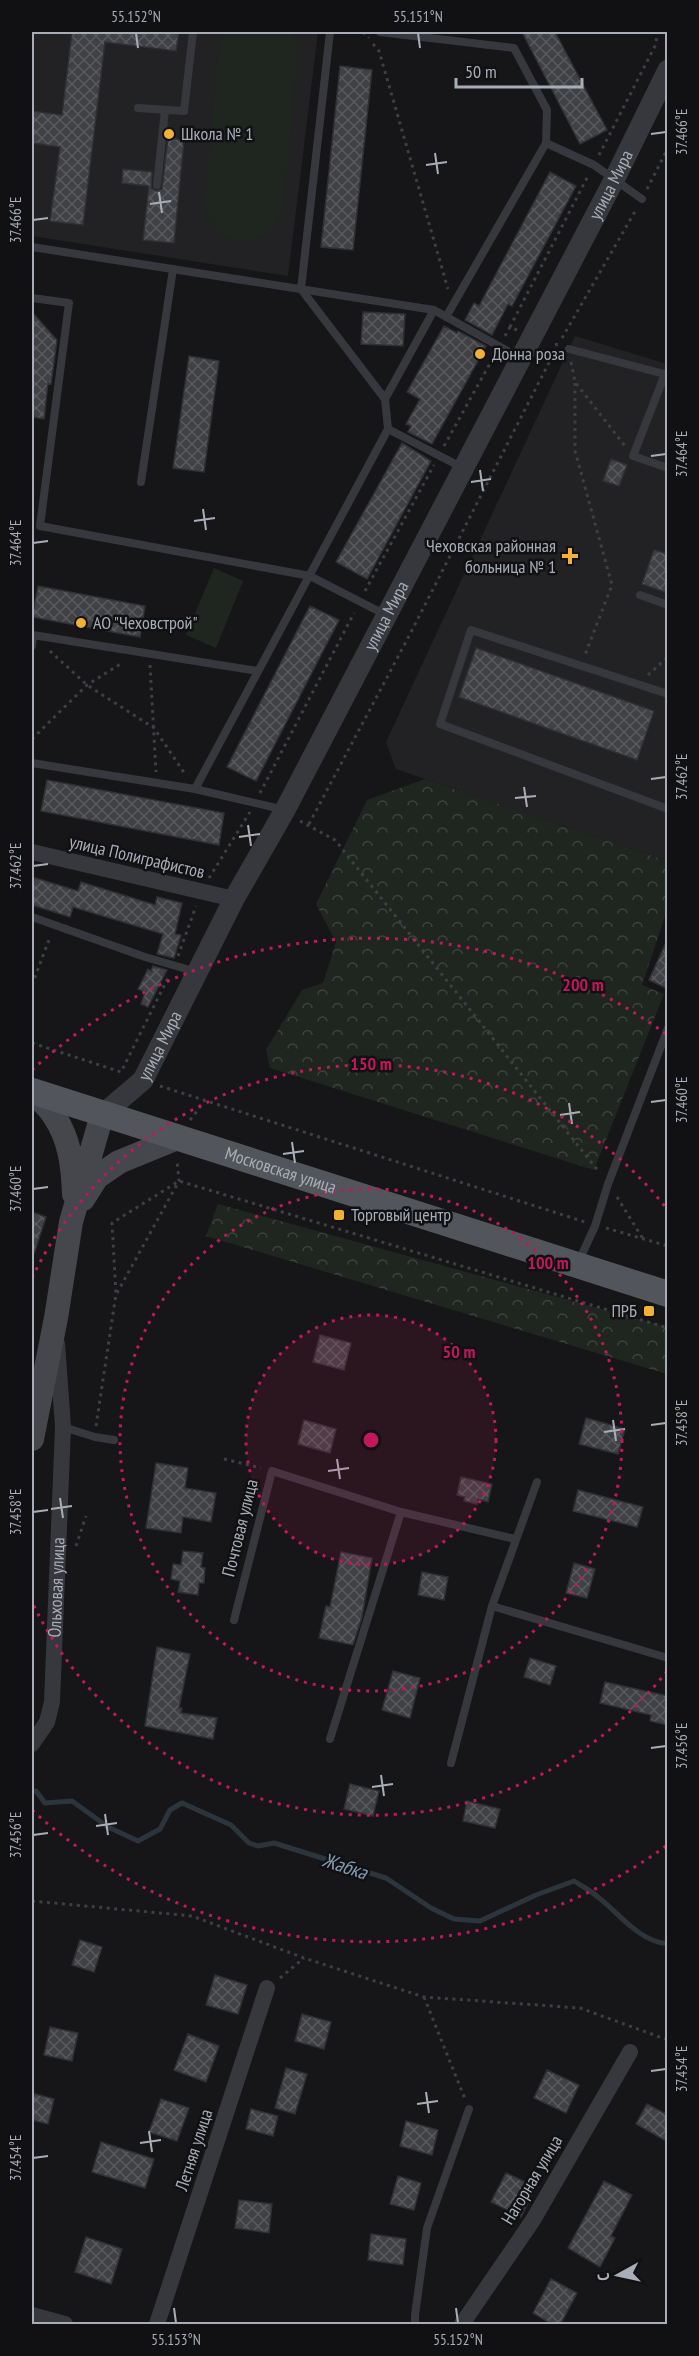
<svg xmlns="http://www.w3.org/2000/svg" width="699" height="2356" font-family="'PT Sans Narrow',sans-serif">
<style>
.built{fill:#222225}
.forest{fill:url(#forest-crowns)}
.pitch{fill:#1e261f}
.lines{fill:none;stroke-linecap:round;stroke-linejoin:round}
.stream{stroke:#2c353c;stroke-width:5}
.building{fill:url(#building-cross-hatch);stroke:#303034;stroke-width:1.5}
.path{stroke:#3d3f44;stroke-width:3;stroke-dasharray:3 4.5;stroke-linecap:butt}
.service{stroke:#37383d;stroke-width:8}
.minor{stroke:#37383d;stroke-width:16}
.tertiary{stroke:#37383d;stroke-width:21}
.secondary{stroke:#45474d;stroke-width:24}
.primary{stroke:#53555c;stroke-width:26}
.ticks{fill:none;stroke:#a8adb8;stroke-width:2}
.ring{fill:none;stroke:#c2185b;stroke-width:3;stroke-dasharray:3 6}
.poi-dot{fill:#f2b134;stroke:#111113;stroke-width:2}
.labels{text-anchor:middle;stroke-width:5;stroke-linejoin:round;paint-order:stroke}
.poi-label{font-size:18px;fill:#a8adb8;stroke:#111113;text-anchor:start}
.street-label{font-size:18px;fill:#a8adb8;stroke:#111113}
.water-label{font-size:20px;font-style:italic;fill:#7f9bb3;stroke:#111113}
.centre{fill:#c2185b;stroke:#111113;stroke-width:3}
.ring-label{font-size:18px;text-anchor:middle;font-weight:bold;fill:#c2185b;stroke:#111113;stroke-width:5;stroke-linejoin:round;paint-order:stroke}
.neatline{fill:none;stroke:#a8adb8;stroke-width:2}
.ticks-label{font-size:15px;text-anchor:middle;fill:#a8adb8}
</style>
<defs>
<pattern id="forest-crowns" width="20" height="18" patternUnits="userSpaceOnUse" patternTransform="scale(1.5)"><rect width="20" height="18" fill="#1e261f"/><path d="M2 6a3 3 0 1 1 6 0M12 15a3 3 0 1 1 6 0" fill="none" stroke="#3c433d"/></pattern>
<pattern id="building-cross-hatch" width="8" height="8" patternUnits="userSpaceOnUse" patternTransform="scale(1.5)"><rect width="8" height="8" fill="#404145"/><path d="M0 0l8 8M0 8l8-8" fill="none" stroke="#595a5e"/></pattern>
</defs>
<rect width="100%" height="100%" fill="#161618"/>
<path class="built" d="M32,32H318L288,276L32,236Z
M575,336L667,364V861L396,769L386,742Z"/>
<path class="forest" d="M425,779L667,861V910L642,985L664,994L594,1170L270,1068L266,1050L302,990L323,983L336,942L316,904L367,800Z
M218,1204L667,1327V1374L206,1236Z"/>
<path class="pitch" d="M225,32H291L298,48L284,206C273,252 218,252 204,209L218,50Z
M214,568L243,581L216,648L186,635Z"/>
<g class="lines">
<path class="stream" d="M32,1791H36L45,1803L72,1801L108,1827L138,1841L160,1829L170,1810L182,1803L231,1825L249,1843L258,1846L274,1843L386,1878L431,1908L454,1919L480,1921L536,1895L574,1881C582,1886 591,1891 598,1897C620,1914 638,1941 668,1944"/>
</g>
<path class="building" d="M72,32H179L176,51L105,42L83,225L50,221L60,147L32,143V111L62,115Z
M522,32H555L607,130L580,144Z
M340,66L372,70L353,250L321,247Z
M168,138L184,140L174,243L143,240L149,186L122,183L123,169L152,172L151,188L156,191L162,189Z
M550,172L576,186L512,306L508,304L492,335L465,320L474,303L479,306Z
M32,312L57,340L51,384L48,383L44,419L32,417Z
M363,312L405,314L403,346L361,344Z
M444,326L457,333L458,331L486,346L432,444L408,432L411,426L406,424L420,399L407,392Z
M189,356L219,361L204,472L173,468Z
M402,443L431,461L367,579L336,562Z
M611,459L627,465L619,486L603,481Z
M654,550L668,554V593L642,584Z
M38,586L145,606L140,637L32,617Z
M310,606L339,620L256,781L227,767Z
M476,648L654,711L637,760L459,697Z
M47,780L224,813L219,845L41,811Z
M32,877L78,891L81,882L155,905L157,897L182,903L175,934L181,935L174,958L157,954L163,934L73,907L70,917L32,905Z
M668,938V989L649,980Z
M153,966L167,970L148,1007L141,1004L145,992L138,989L148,969L151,971Z
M32,1212L46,1217L34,1254H32Z
M320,1335L351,1343L344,1370L313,1362Z
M586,1418L625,1429L618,1454L579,1444Z
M304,1420L336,1429L330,1453L298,1444Z
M156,1463L188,1468L185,1488L216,1493L211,1522L183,1517L181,1533L146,1528Z
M461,1477L492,1484L488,1502L478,1499L477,1504L464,1501L465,1497L457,1495Z
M578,1490L643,1507L637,1527L573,1511Z
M183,1551L203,1553L201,1567L205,1568L204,1583H199L198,1595L178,1592L180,1581L171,1579L173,1564L181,1565Z
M341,1552L372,1558L362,1617L353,1645L319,1638L326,1606L330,1607Z
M574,1563L595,1569L587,1598L566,1593Z
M422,1572L448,1577L444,1600L418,1595Z
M157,1647L190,1654L179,1708H182L181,1713L217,1718L213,1739L145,1726Z
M530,1658L556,1666L550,1685L524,1677Z
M393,1671L420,1678L410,1718L382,1710Z
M605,1682L668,1696V1725L650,1721L651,1715L600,1703Z
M350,1784L379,1791L373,1816L344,1809Z
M467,1801L500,1809L495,1828L463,1821Z
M80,1940L102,1947L94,1972L72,1965Z
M215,1975L247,1985L238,2014L206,2005Z
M302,2014L331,2022L324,2049L295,2041Z
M50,2027L78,2033L72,2061L44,2055Z
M188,2034L219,2046L206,2082L174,2070Z
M286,2068L307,2074L295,2114L275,2108Z
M547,2070L579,2085L566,2113L534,2098Z
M32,2093L54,2099L48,2124L32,2120Z
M161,2099L189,2108L177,2141L149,2132Z
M647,2104L668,2115V2142L636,2124Z
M251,2109L278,2116L273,2136L246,2129Z
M406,2121L438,2130L432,2155L400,2146Z
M101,2142L154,2159L145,2188L92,2172Z
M506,2173L536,2187L521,2217L491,2202Z
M398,2176L421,2183L414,2210L390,2204Z
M604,2181L632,2195L611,2236L615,2238L600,2267L568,2248Z
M239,2200L272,2204L269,2233L235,2228Z
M371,2234L406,2239L403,2265L368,2260Z
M86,2237L122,2249L111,2284L75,2272Z
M551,2279L577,2293L560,2325H553L533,2313Z"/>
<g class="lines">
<path class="path" d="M363,32L369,38
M373,44L379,51L448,289
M599,155L655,46L658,32
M647,189L668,148
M517,330L510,327L588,176
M505,336L510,327
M562,338L637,208
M571,362L575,382L625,446
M575,383V451L612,585L585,655
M444,446L493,358
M365,591L434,465
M50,651L87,685L154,728L185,774
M150,665L156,772
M648,675L668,657
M32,739L87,685L122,663
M260,793L354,613
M300,821L335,840L599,1172
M309,824L409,636L558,345L551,343
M209,878L250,812
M178,956L196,906
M32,985L50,937
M32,1043L121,1072L169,976
M160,1086L585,1222
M190,1120L204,1102
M617,1197L643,1239
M606,1228L668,1246
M117,1293L179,1181L177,1160
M96,1426L116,1294L112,1223L179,1181L668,1328
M224,1459L261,1468
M76,1546L86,1516
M32,1901L192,1916L304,1958L424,1997L580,2008L668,2040
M280,1978L304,1958
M424,1997L465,2099"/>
<path class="service" d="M330,32L301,289L385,399
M380,32L514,48L547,110L546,143L446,317
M138,108L184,111L193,32
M546,143L594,165L642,199
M157,185L165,110
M32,247L434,310L520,358
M32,298L69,303L40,526L310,576L386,615
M569,349L668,375
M665,374L633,456L668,468
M388,429L385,399L434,310
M141,482L173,269
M640,595L668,605
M32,646L33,635L258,671
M668,694L471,630L440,724L668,809
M32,763L195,789L285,810
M195,789L388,429L463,468
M32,917L145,957L197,972
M578,1263L595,1226L608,1184L668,1028
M63,1427L95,1437L114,1440
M492,1606L668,1658
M234,1620L272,1471L401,1512L515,1539
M330,1739L401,1512
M451,1763L492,1606L537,1482
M415,2324V2315L427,2228L469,2109"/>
<g class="minor">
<path d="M32,852L234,899"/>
<path id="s1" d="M32,1744L47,1722L52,1702L63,1427L57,1343"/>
<path d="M32,2315L65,2324"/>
<path d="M157,2324L267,1988"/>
<path d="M462,2324L533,2220L630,2052"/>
</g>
<path class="tertiary" id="s2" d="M102,1115L143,1080L234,899L285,810L614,180L668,70"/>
<path class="secondary" d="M32,1091C39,1099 49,1107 54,1116C70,1139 73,1167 74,1194
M83,1199L97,1177L119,1162L175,1139
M32,1439L56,1318L71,1222L102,1115"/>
<path class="primary" id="s3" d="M32,1091L668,1294"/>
</g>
<path class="ticks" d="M136,33L138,48M418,33L420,48M651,134L666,132M435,153L438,174M426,165L447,162M159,192L162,213M150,204L171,201M33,220L48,218M651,456L666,454M480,470L483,491M471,482L491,479M203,509L206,530M194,521L215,518M33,543L48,541M651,779L666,777M524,787L527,807M515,798L536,796M248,825L251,846M239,837L260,834M33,866L48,864M651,1102L666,1100M569,1103L572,1124M560,1115L580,1112M292,1142L295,1163M283,1154L304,1151M33,1189L48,1187M613,1420L616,1441M651,1425L666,1423M604,1432L625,1429M337,1459L340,1479M328,1471L349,1468M60,1498L63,1518M51,1509L72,1506M33,1512L48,1510M651,1748L666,1746M381,1775L384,1796M372,1787L393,1784M105,1814L108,1835M96,1826L117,1823M33,1835L48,1833M651,2071L666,2069M426,2092L429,2113M417,2104L438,2101M149,2131L152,2152M140,2143L161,2140M33,2158L48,2156M174,2308L176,2323M456,2308L458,2323"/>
<circle cx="371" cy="1440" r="125" fill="#c2185b" fill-opacity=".12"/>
<g class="ring">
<circle cx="371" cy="1440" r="125"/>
<circle cx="371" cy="1440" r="251"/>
<path d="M667 1671A376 376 0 0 1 32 1602M32 1278A376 376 0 0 1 667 1209"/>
<path d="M666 1846A502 502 0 0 1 32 1810M32 1070A502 502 0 0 1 666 1034"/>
</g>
<g class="poi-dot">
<circle cx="169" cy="134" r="6"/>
<circle cx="480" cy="354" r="6"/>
<path d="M567 547h6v6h6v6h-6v6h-6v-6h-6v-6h6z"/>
<circle cx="81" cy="623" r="6"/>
<rect x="333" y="1209" width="12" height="12" rx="3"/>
<rect x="643" y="1305" width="12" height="12" rx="3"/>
</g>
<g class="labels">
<g class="poi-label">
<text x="181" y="140">Школа № 1</text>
<text x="492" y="360">Донна роза</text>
<text x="556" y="552" text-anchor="end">Чеховская районная<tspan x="556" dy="21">больница № 1</tspan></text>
<text x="93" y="629">АО "Чеховстрой"</text>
<text x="351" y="1221">Торговый центр</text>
<text x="637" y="1317" text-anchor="end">ПРБ</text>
</g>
<g class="street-label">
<text dy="6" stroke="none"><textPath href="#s2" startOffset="1064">улица Мира</textPath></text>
<text dy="6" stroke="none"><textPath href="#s2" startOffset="578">улица Мира</textPath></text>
<text transform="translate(137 857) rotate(13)" y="6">улица Полиграфистов</text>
<text dy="6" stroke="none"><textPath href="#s2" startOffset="92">улица Мира</textPath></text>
<text dy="6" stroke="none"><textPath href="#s3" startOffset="261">Московская улица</textPath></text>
<text transform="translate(240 1528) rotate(-76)" y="6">Почтовая улица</text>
<text dy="6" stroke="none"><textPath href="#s1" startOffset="162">Ольховая улица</textPath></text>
<text transform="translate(194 2150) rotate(-72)" y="6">Летняя улица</text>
<text transform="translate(532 2180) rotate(-59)" y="6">Нагорная улица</text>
</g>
<g class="water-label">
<text transform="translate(345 1866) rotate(18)" y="7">Жабка</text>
</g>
</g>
<circle cx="371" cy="1440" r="9" class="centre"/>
<g class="ring-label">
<text x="583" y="991">200 m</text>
<text x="371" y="1070">150 m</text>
<text x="548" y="1269">100 m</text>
<text x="459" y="1358">50 m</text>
</g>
<rect width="699" height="2356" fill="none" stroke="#111113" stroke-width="66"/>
<g transform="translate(618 2275) rotate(262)" stroke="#111113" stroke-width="4.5" paint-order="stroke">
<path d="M0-4.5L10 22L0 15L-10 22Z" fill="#a8adb8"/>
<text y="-9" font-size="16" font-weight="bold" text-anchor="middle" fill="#a8adb8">С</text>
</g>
<path d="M456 78v9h126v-9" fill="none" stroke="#a8adb8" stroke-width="3"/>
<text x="465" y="78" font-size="18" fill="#a8adb8" stroke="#111113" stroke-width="4.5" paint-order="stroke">50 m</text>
<rect x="33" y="33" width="633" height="2290" class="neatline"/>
<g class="ticks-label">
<text x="136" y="22">55.152°N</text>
<text x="418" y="22">55.151°N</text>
<text transform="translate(682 132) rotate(-90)" y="5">37.466°E</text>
<text transform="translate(16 220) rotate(-90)" y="5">37.466°E</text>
<text transform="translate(682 454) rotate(-90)" y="5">37.464°E</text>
<text transform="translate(16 543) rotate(-90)" y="5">37.464°E</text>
<text transform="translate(682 777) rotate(-90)" y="5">37.462°E</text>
<text transform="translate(16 866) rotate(-90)" y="5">37.462°E</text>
<text transform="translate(682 1100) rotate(-90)" y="5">37.460°E</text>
<text transform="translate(16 1189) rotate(-90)" y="5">37.460°E</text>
<text transform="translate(682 1423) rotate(-90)" y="5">37.458°E</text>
<text transform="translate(16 1512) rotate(-90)" y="5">37.458°E</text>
<text transform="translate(682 1746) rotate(-90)" y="5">37.456°E</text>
<text transform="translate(16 1835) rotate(-90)" y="5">37.456°E</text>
<text transform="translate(682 2069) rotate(-90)" y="5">37.454°E</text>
<text transform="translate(16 2158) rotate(-90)" y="5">37.454°E</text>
<text x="176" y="2345">55.153°N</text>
<text x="458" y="2345">55.152°N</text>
</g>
</svg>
